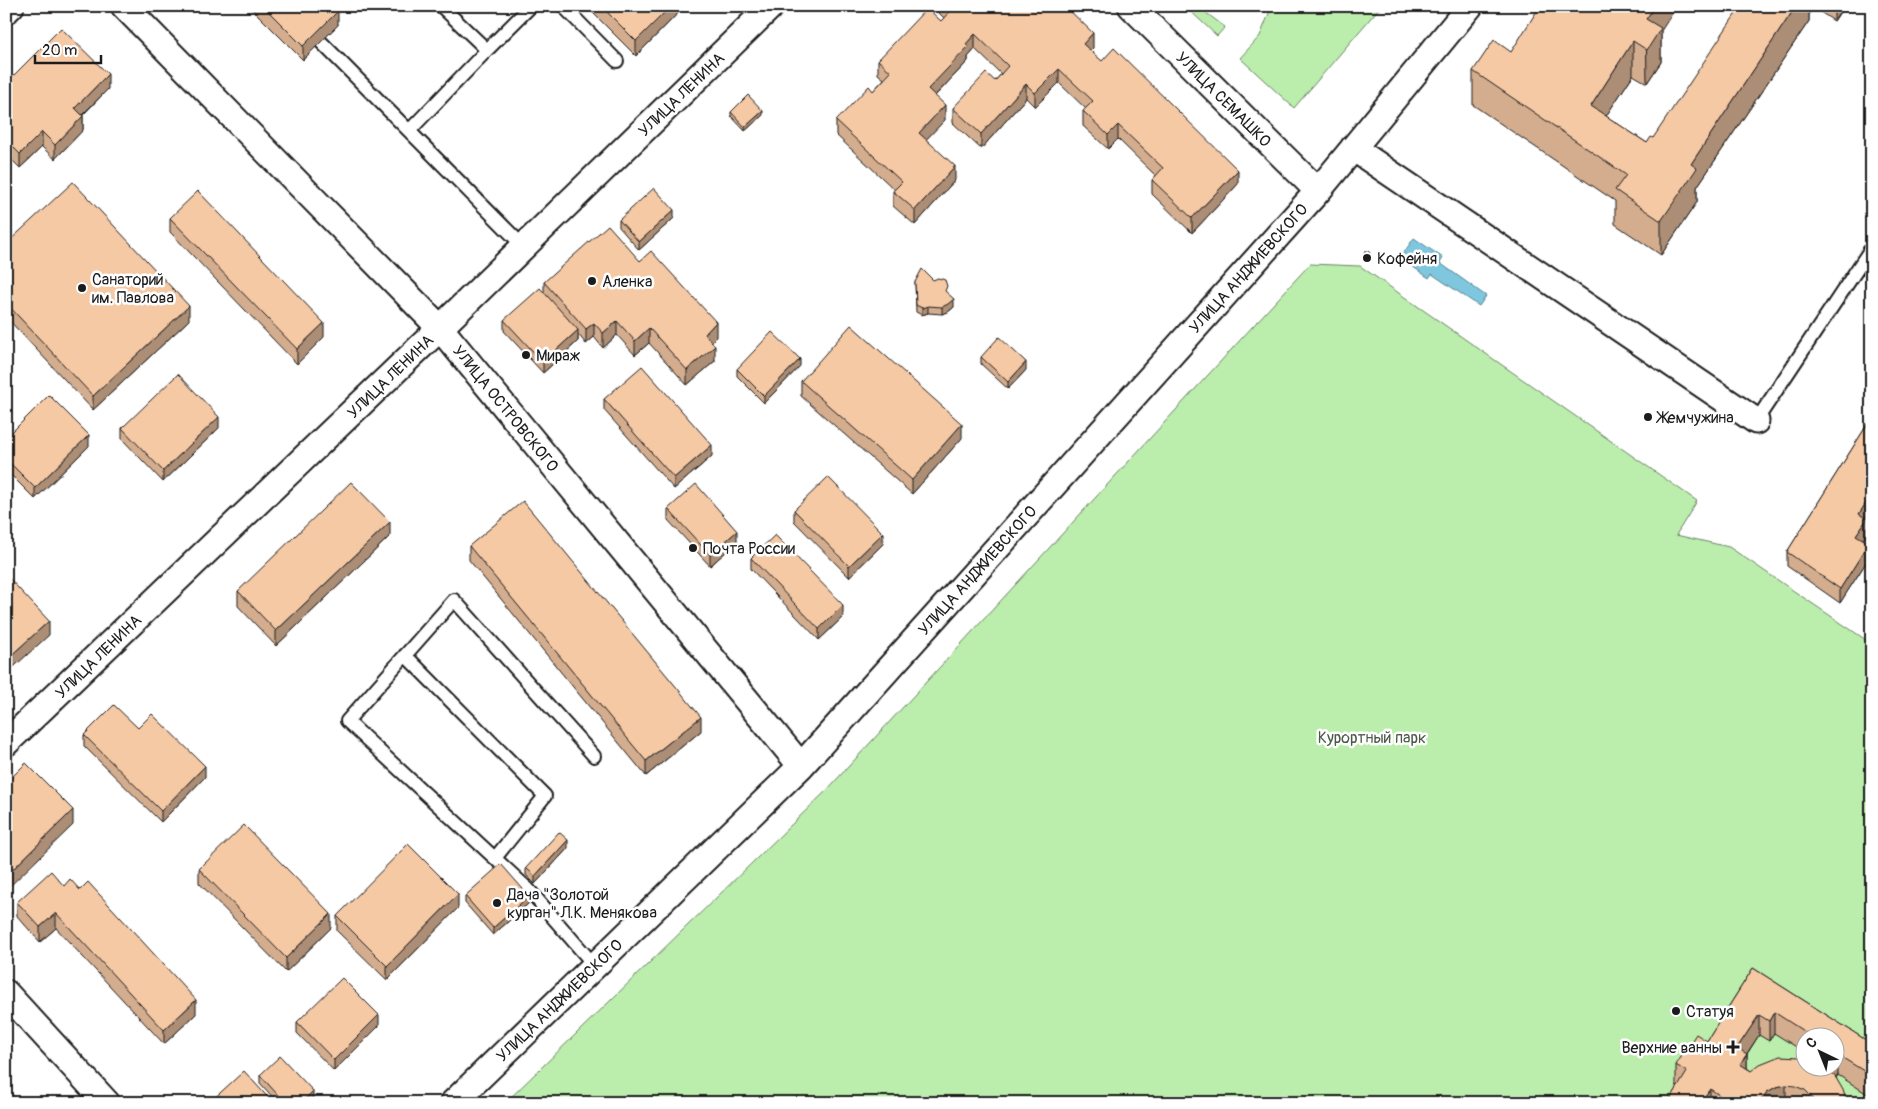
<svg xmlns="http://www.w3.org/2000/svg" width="1878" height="1109" font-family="Pangolin,sans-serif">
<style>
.green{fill:#bbedad;stroke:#6c8464;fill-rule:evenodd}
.water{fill:#7ec7df;stroke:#578391}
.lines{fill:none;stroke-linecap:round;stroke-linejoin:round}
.lane-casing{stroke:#1c1c1c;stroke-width:16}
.street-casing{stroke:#1c1c1c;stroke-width:29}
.lane{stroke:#fff;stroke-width:12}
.street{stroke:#fff;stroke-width:25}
.wall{fill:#d4ad8e;stroke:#1c1c1c;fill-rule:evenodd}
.shaded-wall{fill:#ac8d74;stroke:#1c1c1c}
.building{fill:#f6c9a5;stroke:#1c1c1c}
.poi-dot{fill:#1c1c1c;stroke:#fff;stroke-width:2}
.labels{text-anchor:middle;stroke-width:5;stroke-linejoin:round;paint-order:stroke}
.street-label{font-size:16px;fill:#1c1c1c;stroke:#fff}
.poi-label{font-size:16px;fill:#1c1c1c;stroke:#fff;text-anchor:start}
.park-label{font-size:16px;fill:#4c5b48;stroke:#fff}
</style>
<rect width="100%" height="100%" fill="#fff"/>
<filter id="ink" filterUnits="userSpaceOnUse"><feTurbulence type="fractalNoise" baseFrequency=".02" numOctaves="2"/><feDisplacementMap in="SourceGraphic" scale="10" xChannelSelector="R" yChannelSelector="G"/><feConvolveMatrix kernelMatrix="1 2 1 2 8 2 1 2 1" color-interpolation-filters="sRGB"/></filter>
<g filter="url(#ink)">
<path class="green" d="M1185,6H1197L1225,27L1217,36Z
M1272,6H1381L1294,108L1240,58L1260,36Z
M1310,264L1360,266L1697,501L1676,535L1729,547L1872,644V1103H505L826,791ZM1806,1036H1836V1066H1806Z"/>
<path class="water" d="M1414,238L1443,258L1440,263L1486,296L1479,306L1432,274L1429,278L1400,258Z"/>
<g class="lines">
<defs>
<path id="lane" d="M563,6L617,61
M321,42L524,247
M487,50L531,6
M409,131L487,50L441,6
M1756,421L1872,247
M405,655L545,796L495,858
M594,756L454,600L347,721L529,890L595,966"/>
<path id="street" d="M124,6L440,328L801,766
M1131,6L1318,191
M6,11L11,6
M1353,148L1756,421
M6,743L440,328L771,6
M6,993L107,1103
M453,1103L801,766L1318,191L1470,6"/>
</defs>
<use href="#lane" class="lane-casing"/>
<use href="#street" class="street-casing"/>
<use href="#lane" class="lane"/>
<use href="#street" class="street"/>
</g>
<path class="wall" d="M249,6H334L338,25L303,60Z
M586,6H685L636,56Z
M932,6H1065L1093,48L1090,51L1238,184L1192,233L1152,194V180L1156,176L1118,139L1108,149L1083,126V111L1086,109L1059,83L1035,107L1026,98L981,149L953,123V108L995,81L1001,74L975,49L968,57V61L935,96L945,120L926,139L955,180L915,225L893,206V191L895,190L836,135V121L873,91L884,79L878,74V60L941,21L944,18Z
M1809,6V21L1697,187V202L1661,255L1615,224V201L1473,105V71L1511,52L1661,31V62L1647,83L1633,75L1606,116L1647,143Z
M1811,6H1844L1834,21Z
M6,83L108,89L83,115V130L55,159L42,147L20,168L6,154Z
M731,112L763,115L745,131L731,116Z
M170,218L324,337L297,364L170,232Z
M674,218L639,250L619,227V220Z
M6,244L189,320L93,410L6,317Z
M1364,254L1370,257L1369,260L1364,258Z
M544,282L716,337L711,342L715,361L687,385L649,343L635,355L617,335L603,348L594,337L586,344L578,334V341L543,373L504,331V320L544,292Z
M915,282L947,293L954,307L948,312L942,314L928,313L922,315L916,312Z
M981,357L1026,370L1008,389L981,364Z
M800,366L764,403L737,376V369Z
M801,381L962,438L912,494L801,396Z
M604,399L712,456L674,489L604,410Z
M1872,417V508L1865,518L1867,533L1863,540L1869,558L1840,603L1787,566V552Z
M122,428H219L163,482L122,439Z
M6,438L89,446L35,499L6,470Z
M668,509L737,542L710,566L668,520Z
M794,510L883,544L849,577L794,521Z
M390,536L276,646L238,606V591Z
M469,546L701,731L646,776L469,560Z
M751,558L843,617L819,640L751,569Z
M84,735L205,777L161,822L84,746Z
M568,848L535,884L526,875V868Z
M199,869L331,928L286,972L199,883Z
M64,886L80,890L196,1014L164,1044L56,928L40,942L17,916V902Z
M465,896L529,903L493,935L465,903Z
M458,908L387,980L337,931V916Z
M1753,968L1872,1044V1097L1838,1075L1836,1078L1847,1103H1668L1678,1087L1676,1085V1065L1707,1041ZM1774,1033L1806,1053V1036H1836L1806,1066L1751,1071L1747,1068V1054L1759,1035L1769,1041Z
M297,1022L379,1026L334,1071L297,1033Z
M260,1075L313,1099L309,1103H278L260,1083Z"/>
<path class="shaded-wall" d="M671,6H685L636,56V41Z
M1655,6H1677L1661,31V62L1647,83L1646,19Z
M1796,6H1809V21L1697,187V202L1661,255V221L1691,164Z
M1834,6H1844L1834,21Z
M338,11V25L303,60V46Z
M1093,33V48L1083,58V44Z
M975,34V49L968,57V61L928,103V89L966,44Z
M1633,41V75L1591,139V106Z
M1059,69V83L1035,107V93Z
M108,74V89L75,122V108Z
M1026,84V98L981,149V134Z
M945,105V120L919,147V133Z
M763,111V115L745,131V127Z
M83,116V130L55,159V145Z
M1118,125V139L1108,149V135Z
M42,132V147L20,168V154Z
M955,166V180L915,225V210Z
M1238,170V184L1192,233V218Z
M674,210V218L639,250V242Z
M954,299V307L948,312L942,314V307Z
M189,306V320L93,410V396Z
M928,306V313L922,315V308Z
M617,321V335L603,348V333Z
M716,322V337L705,348V334Z
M324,323V337L297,364V349Z
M594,323V337L586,344V329Z
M649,328V343L635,355V341Z
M578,330V341L543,373V362Z
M715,346V361L687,385V370Z
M800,359V366L764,403V396Z
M1026,362V370L1008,389V382Z
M219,417V428L163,482V471Z
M962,424V438L912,494V480Z
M89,435V446L35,499V488Z
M712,445V456L674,489V478Z
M1872,493V508L1859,528V514Z
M1867,519V533L1856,550V535Z
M390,522V536L276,646V631Z
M737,531V542L710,566V555Z
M883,533V544L849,577V566Z
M1869,543V558L1840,603V589Z
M843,605V617L819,640V629Z
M49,621V635L6,674V660Z
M701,717V731L646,776V761Z
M205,766V777L161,822V811Z
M73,810V825L6,890V876Z
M568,840V848L535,884V876Z
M458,894V908L387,980V966Z
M529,896V903L493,935V928Z
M56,913V928L40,942V927Z
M331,914V928L286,972V958Z
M196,1000V1014L164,1044V1030Z
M1774,1012V1033L1769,1041V1021Z
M379,1015V1026L334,1071V1060Z
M1759,1015V1035L1742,1061L1747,1054V1074L1740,1084L1737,1048Z
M1838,1055V1075L1828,1090V1069L1830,1066H1836V1058Z
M1786,1085V1103H1759L1767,1092L1776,1087Z
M1710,1089V1103H1700Z
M313,1091V1099L309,1103H301Z"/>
<path class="building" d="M263,6H334L338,11L303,46Z
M601,6H671L636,41Z
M947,6H1065L1093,33L1083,44L1102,61L1114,48L1238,170L1192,218L1152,180L1163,168L1118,125L1108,135L1083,111L1093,101L1059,69L1035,93L1026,84L981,134L953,108L986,73L995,81L1008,66L975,34L966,44L968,47L928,89L945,105L919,133L955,166L915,210L893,191L902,182L836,121L869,86L873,91L891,72L878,60L927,8L941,21L951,10Z
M1540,6H1655L1646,19L1661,28L1647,50L1633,41L1591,106L1647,143L1651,137L1653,138L1741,6H1796L1691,164L1697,168L1661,221L1615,190L1626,175L1473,71L1494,40L1511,52Z
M61,28L108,74L75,108L83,116L55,145L42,132L20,154L6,140V83Z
M748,95L763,111L745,127L731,112Z
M73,182L189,306L93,396L6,303V244Z
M654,188L674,210L639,242L619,220Z
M198,191L324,323L297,349L170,218Z
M608,225L640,261L651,251L716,322L705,334L715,346L687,370L649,328L635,341L617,321L603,333L594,323L586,329L544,282Z
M1365,251H1368L1370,253L1369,256L1364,254Z
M922,269L933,280L938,278L945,280L947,286L945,291L954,299L948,304L942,307L928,306L922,308L916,305L915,282Z
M540,288L578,330L543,362L504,320Z
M851,325L962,424L912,480L801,381Z
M772,332L800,359L764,396L737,369Z
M999,337L1026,362L1008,382L981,357Z
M642,366L712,445L674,478L604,399Z
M178,374L219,417L163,471L122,428Z
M49,395L89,435L35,488L6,459V438Z
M1872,417V493L1859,514L1867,519L1856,535L1869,543L1840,589L1787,552Z
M828,477L883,533L849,566L794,510Z
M351,482L390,522L276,631L238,591Z
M696,484L737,531L710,555L668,509Z
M523,501L701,717L646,761L469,546Z
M775,535L843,605L819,629L751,558Z
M6,575L49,621L6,660Z
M114,705L138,728L152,714L205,766L161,811L84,735Z
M26,763L73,810L6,876V783Z
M244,825L331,914L286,958L199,869Z
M559,832L568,840L535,876L526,868Z
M408,844L458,894L387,966L337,916Z
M501,864L529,896L493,928L465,896Z
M51,871L64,886L70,879L80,890L88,882L196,1000L164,1030L56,913L40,927L17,902Z
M1753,968L1872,1044V1076L1838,1055L1836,1058V1036H1811L1774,1012L1769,1021L1759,1015L1737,1048L1747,1054L1740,1064L1751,1071L1760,1064L1780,1056L1800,1057L1806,1059V1066H1830L1828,1069L1836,1078L1843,1090L1847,1103H1815L1812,1097L1805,1090L1795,1086L1786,1085L1776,1087L1767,1092L1759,1103H1730V1102L1710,1089L1700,1103H1668L1687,1072L1676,1065L1696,1034L1707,1041Z
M342,978L379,1015L334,1060L297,1022Z
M280,1056L313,1091L301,1103H285L260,1075Z
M244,1071L273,1103H209Z
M6,1088L20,1103H6Z
M1783,1099L1797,1100L1800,1103H1778Z"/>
</g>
<g class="poi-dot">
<circle cx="1367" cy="258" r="5"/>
<circle cx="592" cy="281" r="5"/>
<circle cx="82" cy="288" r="5"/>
<circle cx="526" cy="355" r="5"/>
<circle cx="1648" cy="417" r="5"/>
<circle cx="693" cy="548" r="5"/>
<circle cx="497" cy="903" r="5"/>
<circle cx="1676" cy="1011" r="5"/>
<path d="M1730.5 1039.5h5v5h5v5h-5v5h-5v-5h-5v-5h5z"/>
</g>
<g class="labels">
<g class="street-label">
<text transform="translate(681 94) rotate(-44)" y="6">УЛИЦА ЛЕНИНА</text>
<text transform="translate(1224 99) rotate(45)" y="6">УЛИЦА СЕМАШКО</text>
<text transform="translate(1248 268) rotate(-48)" y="6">УЛИЦА АНДЖИЕВСКОГО</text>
<text transform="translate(390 376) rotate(-44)" y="6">УЛИЦА ЛЕНИНА</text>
<text transform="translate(506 408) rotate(51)" y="6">УЛИЦА ОСТРОВСКОГО</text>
<text transform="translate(977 570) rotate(-48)" y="6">УЛИЦА АНДЖИЕВСКОГО</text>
<text transform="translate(98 656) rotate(-44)" y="6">УЛИЦА ЛЕНИНА</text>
<text transform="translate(559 1000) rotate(-44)" y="6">УЛИЦА АНДЖИЕВСКОГО</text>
</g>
<g class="poi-label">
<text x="1377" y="264">Кофейня</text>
<text x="92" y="285">Санаторий<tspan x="92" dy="18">им. Павлова</tspan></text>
<text x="602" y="287">Аленка</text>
<text x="536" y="361">Мираж</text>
<text x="1658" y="423">Жемчужина</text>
<text x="703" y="554">Почта России</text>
<text x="507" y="900">Дача "Золотой<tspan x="507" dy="18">курган" Л.К. Менякова</tspan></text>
<text x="1686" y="1017">Статуя</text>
<text x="1722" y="1053" text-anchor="end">Верхние ванны</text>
</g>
<g class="park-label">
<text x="1372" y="743">Курортный парк</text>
</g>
</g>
<rect width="1878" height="1109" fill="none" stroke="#fff" stroke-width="25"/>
<rect x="12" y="12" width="1853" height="1084" fill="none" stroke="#1c1c1c" stroke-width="2" filter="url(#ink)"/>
<g transform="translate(1820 1052) rotate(317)"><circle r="24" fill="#ffffff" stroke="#a4a4a4"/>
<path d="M0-4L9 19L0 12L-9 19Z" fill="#1c1c1c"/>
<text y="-8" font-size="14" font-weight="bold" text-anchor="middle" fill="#1c1c1c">С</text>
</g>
<path d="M35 55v8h66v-8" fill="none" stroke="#1c1c1c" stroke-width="2.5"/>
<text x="42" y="55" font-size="15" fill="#1c1c1c" stroke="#ffffff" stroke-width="4" paint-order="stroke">20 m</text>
</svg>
